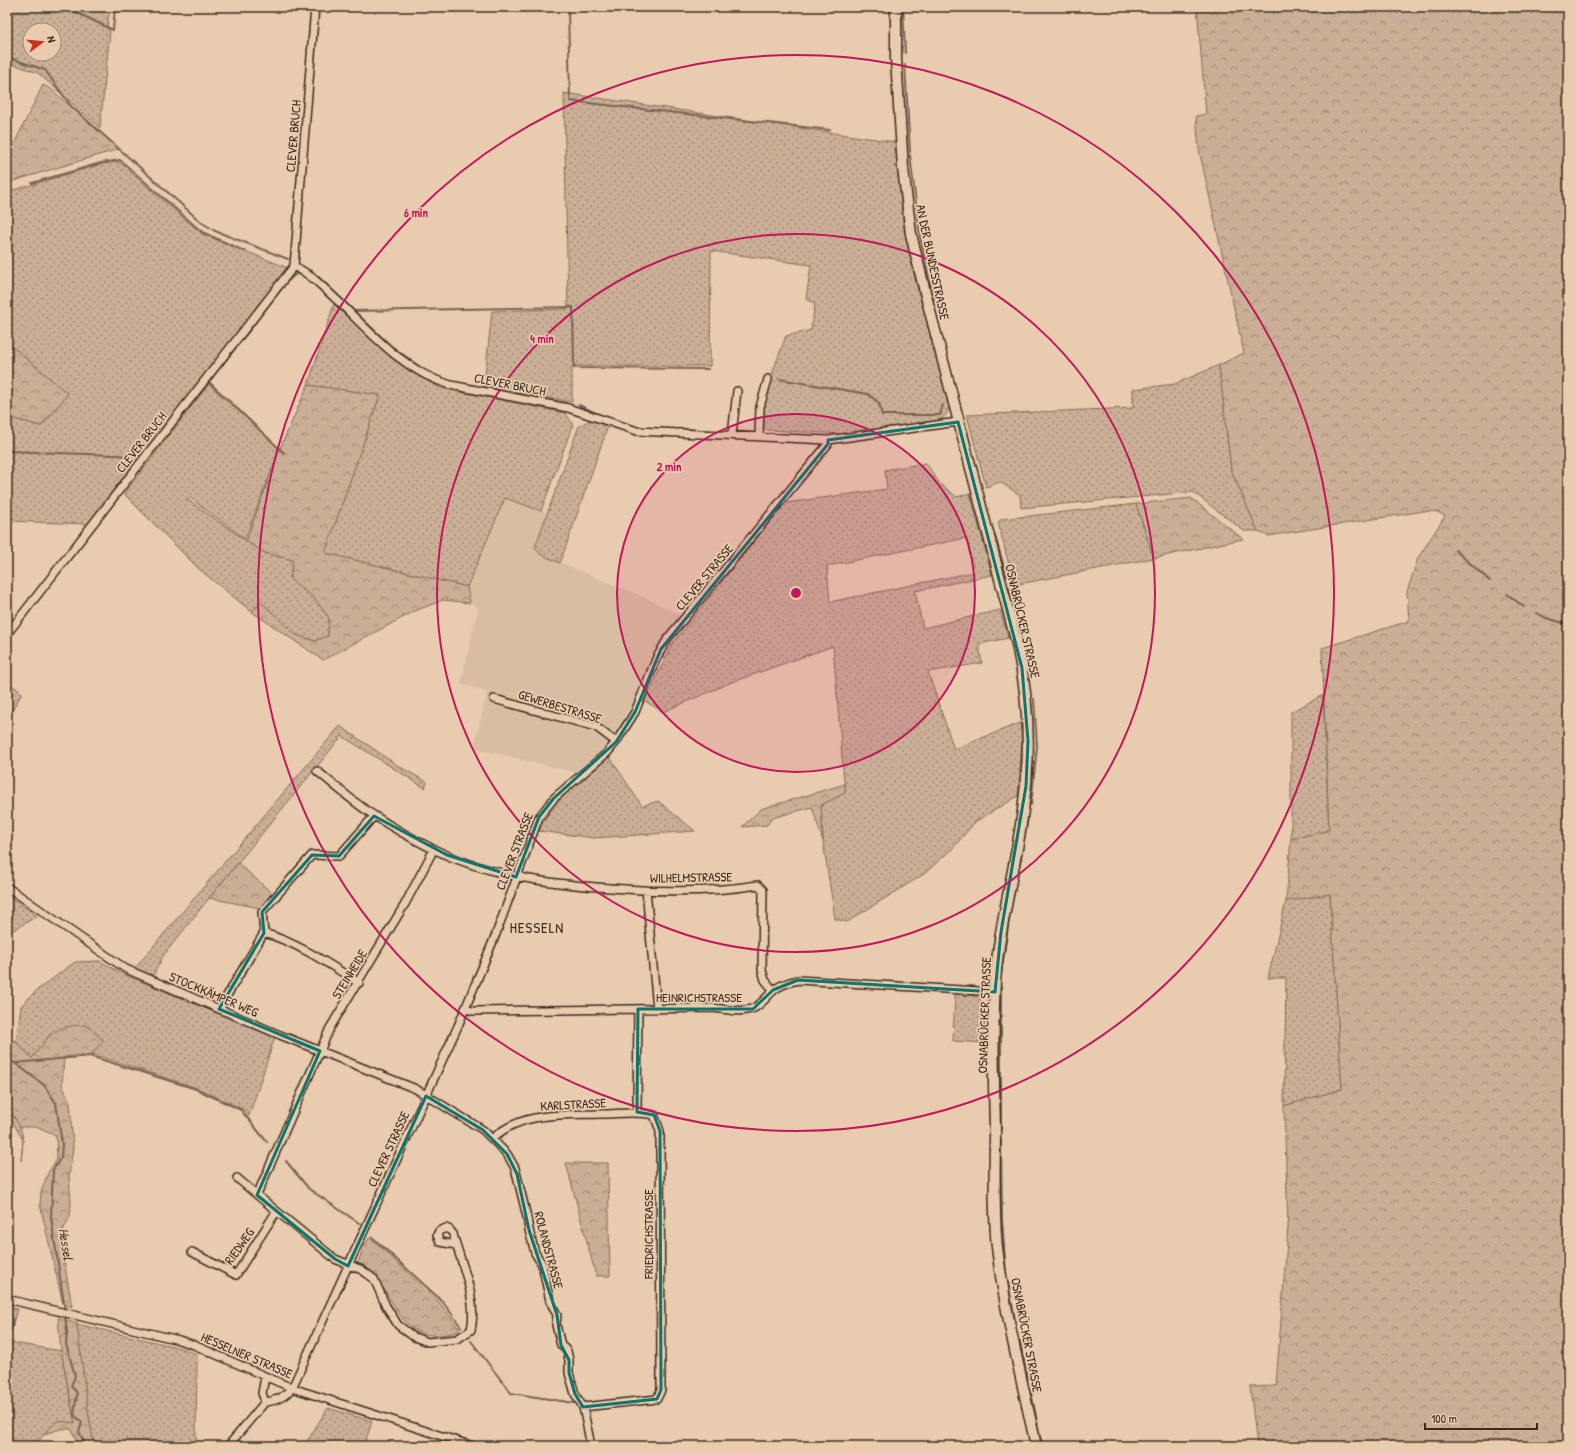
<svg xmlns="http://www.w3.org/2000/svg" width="1575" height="1453" font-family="'Patrick Hand',sans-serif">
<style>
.built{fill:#d9bda2}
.grass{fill:url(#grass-dots);stroke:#826c5a;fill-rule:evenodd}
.forest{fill:url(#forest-crowns);stroke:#826c5a}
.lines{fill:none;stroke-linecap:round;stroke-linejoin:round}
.stream{stroke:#786251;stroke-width:2}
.street-casing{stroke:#3b2a1e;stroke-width:10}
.secondary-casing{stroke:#3b2a1e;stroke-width:13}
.street{stroke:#e9ccb0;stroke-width:7}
.secondary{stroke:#e9ccb0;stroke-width:10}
.marked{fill:none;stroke:#0f766e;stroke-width:3;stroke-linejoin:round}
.ring{fill:none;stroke:#c2185b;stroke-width:2}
.labels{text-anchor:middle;stroke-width:3.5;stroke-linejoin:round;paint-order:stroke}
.street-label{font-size:13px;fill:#3b2a1e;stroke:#e9ccb0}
.water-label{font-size:14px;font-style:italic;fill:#4f3d2f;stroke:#e9ccb0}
.quarter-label{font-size:15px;letter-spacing:1px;fill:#3b2a1e;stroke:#e9ccb0}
.centre{fill:#c2185b;stroke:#e9ccb0;stroke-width:2}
.ring-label{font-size:12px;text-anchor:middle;font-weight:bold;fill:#c2185b;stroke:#e9ccb0;stroke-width:3.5;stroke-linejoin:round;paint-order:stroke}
</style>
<defs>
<pattern id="grass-dots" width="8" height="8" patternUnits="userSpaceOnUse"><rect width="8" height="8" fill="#caae96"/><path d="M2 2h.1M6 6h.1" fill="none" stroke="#a58e7a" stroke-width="1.8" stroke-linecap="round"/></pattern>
<pattern id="forest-crowns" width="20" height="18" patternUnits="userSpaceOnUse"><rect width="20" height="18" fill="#caae96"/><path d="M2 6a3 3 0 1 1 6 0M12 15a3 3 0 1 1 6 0" fill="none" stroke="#a58e7a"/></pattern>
</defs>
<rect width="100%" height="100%" fill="#e9ccb0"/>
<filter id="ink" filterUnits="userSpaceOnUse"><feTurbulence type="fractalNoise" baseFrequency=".025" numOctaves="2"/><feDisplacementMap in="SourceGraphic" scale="8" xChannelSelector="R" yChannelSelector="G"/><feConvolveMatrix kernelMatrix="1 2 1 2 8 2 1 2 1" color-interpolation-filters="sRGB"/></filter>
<g filter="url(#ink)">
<path class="built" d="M505,497L548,513L535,547L540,554L646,598L680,615L661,640L650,658L639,690L615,738L577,773L474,748L487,692L461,684L478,607L470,603L467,587Z"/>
<path class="grass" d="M7,7H110L107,29L110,31L100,128L38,73L7,62ZM30,30H54V54H30Z
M564,93L895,142L904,229L915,279L949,403C949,414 946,417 936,421L843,434L767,430L762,426C763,394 775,366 786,336L811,330L815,303L806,299L811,265L711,251L710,366H572V402L484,386L492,311L568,309Z
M119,162L202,234L288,268L88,524L7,521V417L41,426L68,394L7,342V192L102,164Z
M334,304C367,335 400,368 441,388L565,413L573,424L541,511L505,498L467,587L325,553L380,395L308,385Z
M1219,365L1231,470L1258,531H1244L1193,492L1021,508L1020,495L1000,482L986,487L967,415L1133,408V389L1175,384Z
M209,384L280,449L245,539L190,498L186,502L188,500L246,541L265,553L293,560L290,579L314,598L329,618L328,636L315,641L296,635L261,602L252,612L199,569L124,494Z
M590,420L608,426L560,563L540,554L535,547L579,426Z
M926,463L940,484L957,497L970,493L992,575L915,591L923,628L1000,610L1008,638L979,644L982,663L928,672L954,749L1020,723L1022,741L1018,796L975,822L953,848L924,874L847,922L835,919L823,841L821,805L845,793L833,646L732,682L663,712L645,701L672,644L785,503L887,489L885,470ZM967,538L974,572L830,602L827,566Z
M1136,504L1154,558L1014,585L998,522L1002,519Z
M7,681L22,693L7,720Z
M1323,695L1329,831L1291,839V712Z
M340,726L400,767L427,782L425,788L342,736L209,898L163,956L153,976L135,968Z
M609,756L642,806L658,801L695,831L594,838L539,831C550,802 587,776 609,756Z
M7,894L37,916L12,931L7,927Z
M1330,894L1342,1089L1284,1106L1286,978H1268L1286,901Z
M100,961L123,974L275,1037L249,1116L243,1109L197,1088L92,1054L103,1040L50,1035L32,1059L16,1042L21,1006L36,991L75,962Z
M955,994L976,996L984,1003L985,1043L953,1041Z
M7,1099C8,1110 16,1117 20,1127C25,1138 22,1149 21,1161L23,1140L7,1112Z
M7,1307L17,1309L8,1342L61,1351L75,1424L57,1421L34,1446H7Z
M77,1324L181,1348L197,1354L196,1446H97L93,1440L88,1412Z
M328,1408L372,1421L364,1446H304Z"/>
<path class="forest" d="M1197,7H1568V1446H1257L1250,1387L1276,1386L1288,1227L1284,1106L1342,1089L1330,894L1286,901L1291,839L1329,830L1322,648L1409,621L1407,592L1418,558L1445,516L1438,512L1424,511L1268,536L1258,531L1231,470L1219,365L1244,353L1199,149L1196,116L1206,114Z
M43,85L51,89L119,149L7,183V158Z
M7,342L68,394L41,426L7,417Z
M308,385L380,395L325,553L467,587L470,603L443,600L415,611L323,660L252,612L261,602L296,635L315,641L328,636L329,618L314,598L290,579L293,560L265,553L246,541L281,446Z
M1191,498L1243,539L1154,558L1136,504Z
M845,784V793L821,805L823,841L812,807L772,818L767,825L742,827L761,809Z
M238,863L272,893L260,908L209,898Z
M86,1025L103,1040L92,1054L64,1057L62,1085L70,1102L73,1148L69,1176L71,1202L70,1216L60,1237L72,1307L63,1304L40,1204L41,1192L48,1173L57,1159L56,1135L38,1127H20L8,1106L7,1038L16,1042L32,1058C52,1033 52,1026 86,1025Z
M566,1163H608L610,1276H596Z
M371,1238L440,1303L460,1330C453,1334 447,1334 439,1335C404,1339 394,1301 377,1279C372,1273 363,1269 357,1264L368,1239Z
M58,1318L77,1324L88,1412L93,1440L97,1446H80L71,1429H61L44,1434L57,1421L75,1423L61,1351Z"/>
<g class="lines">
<path class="stream" d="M65,7L113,30L115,7
M568,7L570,101L830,130
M903,7L905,53
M7,57L45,70L71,106L201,222L215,231L288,259
M905,65L910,152
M910,155L920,236L934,300
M32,183L101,163L120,160L202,232L244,251
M311,270L354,311L573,307L574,368L708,369
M306,277L363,330
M354,311L390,345L427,372
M421,376L444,387L505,399
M779,379L868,394L879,403L882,415H940L943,405
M210,383L284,453
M475,386L566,403
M579,405L602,416
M560,410L570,412
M644,428L674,429
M681,429L697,430
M7,451L139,456
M141,468L288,281L296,274L302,275
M993,529L1007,577
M1455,550L1490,581
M1009,587L1011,596
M1507,594L1524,607
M1537,613L1546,618L1568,624
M1019,627L1021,632
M1031,805L1037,746L1034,699
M1022,850L1028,818
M1012,901L1021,857
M7,940L10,941
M1001,974L1010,910
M7,1060L15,1063L44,1085L56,1103L62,1144L61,1157L53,1170L51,1217L65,1311
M16,1063L90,1056L196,1089L241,1110L267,1142
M1001,1129V987
M1001,1140L1002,1219L1006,1273
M286,1161L309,1189L359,1223
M372,1237L443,1302L461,1327
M1008,1283L1015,1320
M65,1315L67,1332L66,1344L75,1376L71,1386L77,1393L74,1415L82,1422L79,1432L86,1446
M471,1341L511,1393L574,1403
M1020,1341L1028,1379
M1031,1392L1042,1446"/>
<defs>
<path id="street" d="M294,266C312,275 325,289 339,302C372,334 406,373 451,385L568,408L637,431L828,440L958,422
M732,435L737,391
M759,436L760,407L768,379
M7,634L294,266L315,7
M494,699L596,727L616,742
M317,771C336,786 355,804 375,816C393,828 413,839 433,849C493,878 559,885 625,889C669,892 714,892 758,885L763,890L762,970L765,980L773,990
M434,849L405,904L330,1028L257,1195L335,1259L362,1270L374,1279L386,1306L398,1325L414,1337L428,1342L457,1339L471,1330C478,1299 461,1263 453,1234L450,1230L446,1228L439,1231L437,1235L440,1242L456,1245
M7,887L126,969L280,1035L416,1089L483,1130L507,1154L515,1168L527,1217L529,1230L535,1253L542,1264L550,1301L557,1315L556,1325L561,1345L567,1351L569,1360V1373L575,1394L583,1407L591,1446
M646,890L657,1009
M264,933C298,943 329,964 359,983
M219,1009L264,933L262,912L312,855L339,856L374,816
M466,1009L473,1011L713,1008C725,1009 739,1013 751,1009C760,1007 766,997 773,991C779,985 789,982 798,980L995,992
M637,1112L638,1009
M492,1139C521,1111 565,1115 601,1114C619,1114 636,1111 654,1115L660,1131L661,1390L657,1399L583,1407
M237,1178L257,1195
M192,1252L236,1275L276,1212
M7,1299L179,1340L194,1345L292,1388L473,1446
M265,1402L262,1393L265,1377
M228,1446L265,1402C276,1401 285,1397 292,1388L458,1026L496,934L539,817L554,798L607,753L616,742L635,712L656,659L668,638L828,444V440"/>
<path id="secondary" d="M896,7V59L903,168L911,234L926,296L1017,644C1029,699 1031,755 1023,810C1016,868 999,924 995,982C992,1031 994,1080 995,1129C995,1168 993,1208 997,1247C1005,1314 1022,1380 1036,1446"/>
</defs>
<use href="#street" class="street-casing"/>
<use href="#secondary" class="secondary-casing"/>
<use href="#street" class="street"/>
<use href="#secondary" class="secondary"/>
</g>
</g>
<path class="marked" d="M958,422L1022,668L1028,741L1026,786L1001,932L995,992L798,980L773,990L753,1009H638L637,1112L654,1115L660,1131L661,1390L657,1399L583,1407L575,1394L569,1373V1360L561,1345L557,1315L529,1230L517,1174L507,1154L483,1130L426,1096L348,1266L335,1259L257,1195L320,1051L219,1009L264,933L262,912L312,855L339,856L374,816L447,855L516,877L539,817L554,798L616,742L635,712L661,649L828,444V440Z"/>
<circle cx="796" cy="593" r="179" fill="#c2185b" fill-opacity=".12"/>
<g class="ring">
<circle cx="796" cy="593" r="179"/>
<circle cx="796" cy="593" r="359"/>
<circle cx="796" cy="593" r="538"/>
</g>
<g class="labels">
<g class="street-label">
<text transform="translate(293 136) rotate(-85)" y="5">CLEVER BRUCH</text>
<text transform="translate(933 262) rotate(78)" y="5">AN DER BUNDESSTRASSE</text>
<text transform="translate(510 384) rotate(11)" y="5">CLEVER BRUCH</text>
<text transform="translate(141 442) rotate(-52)" y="5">CLEVER BRUCH</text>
<text transform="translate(704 577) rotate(-50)" y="5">CLEVER STRASSE</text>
<text transform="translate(1023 621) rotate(77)" y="5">OSNABRÜCKER STRASSE</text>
<text transform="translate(560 706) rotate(17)" y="5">GEWERBESTRASSE</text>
<text transform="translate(514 851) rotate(-69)" y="5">CLEVER STRASSE</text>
<text transform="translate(691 877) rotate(-1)" y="5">WILHELMSTRASSE</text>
<text transform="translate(349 974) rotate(-59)" y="5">STEINHEIDE</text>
<text transform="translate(214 994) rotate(23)" y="5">STOCKKÄMPER WEG</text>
<text x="699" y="1002">HEINRICHSTRASSE</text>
<text transform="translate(984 1015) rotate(-88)" y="5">OSNABRÜCKER STRASSE</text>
<text transform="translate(573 1104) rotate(-3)" y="5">KARLSTRASSE</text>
<text transform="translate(388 1149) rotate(-65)" y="5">CLEVER STRASSE</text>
<text transform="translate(648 1234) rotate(-90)" y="5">FRIEDRICHSTRASSE</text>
<text transform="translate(239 1246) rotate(-55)" y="5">RIEDWEG</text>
<text transform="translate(549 1250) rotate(75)" y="5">ROLANDSTRASSE</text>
<text transform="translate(1027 1335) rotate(79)" y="5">OSNABRÜCKER STRASSE</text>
<text transform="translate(247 1355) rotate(23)" y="5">HESSELNER STRASSE</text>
</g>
<g class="water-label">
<text transform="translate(66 1244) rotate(81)" y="5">Hessel</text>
</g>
<g class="quarter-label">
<text x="537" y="933">HESSELN</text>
</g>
</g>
<circle cx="796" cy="593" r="6" class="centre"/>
<g class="ring-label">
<text x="416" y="217">6 min</text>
<text x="542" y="343">4 min</text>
<text x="669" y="471">2 min</text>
</g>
<rect width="1575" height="1453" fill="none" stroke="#e9ccb0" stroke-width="24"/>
<rect x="12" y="12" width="1551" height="1429" fill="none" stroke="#3b2a1e" stroke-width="1.5" filter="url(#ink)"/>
<g transform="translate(42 42) rotate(74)"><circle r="19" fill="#e9ccb0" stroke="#a38b76"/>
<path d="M0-3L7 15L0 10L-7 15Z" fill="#c8321e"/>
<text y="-6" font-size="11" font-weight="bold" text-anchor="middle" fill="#3b2a1e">N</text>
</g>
<path d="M1425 1423v6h112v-6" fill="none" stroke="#3b2a1e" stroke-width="2"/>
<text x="1431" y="1423" font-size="12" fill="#3b2a1e" stroke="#e9ccb0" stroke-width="3" paint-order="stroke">100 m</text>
</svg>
